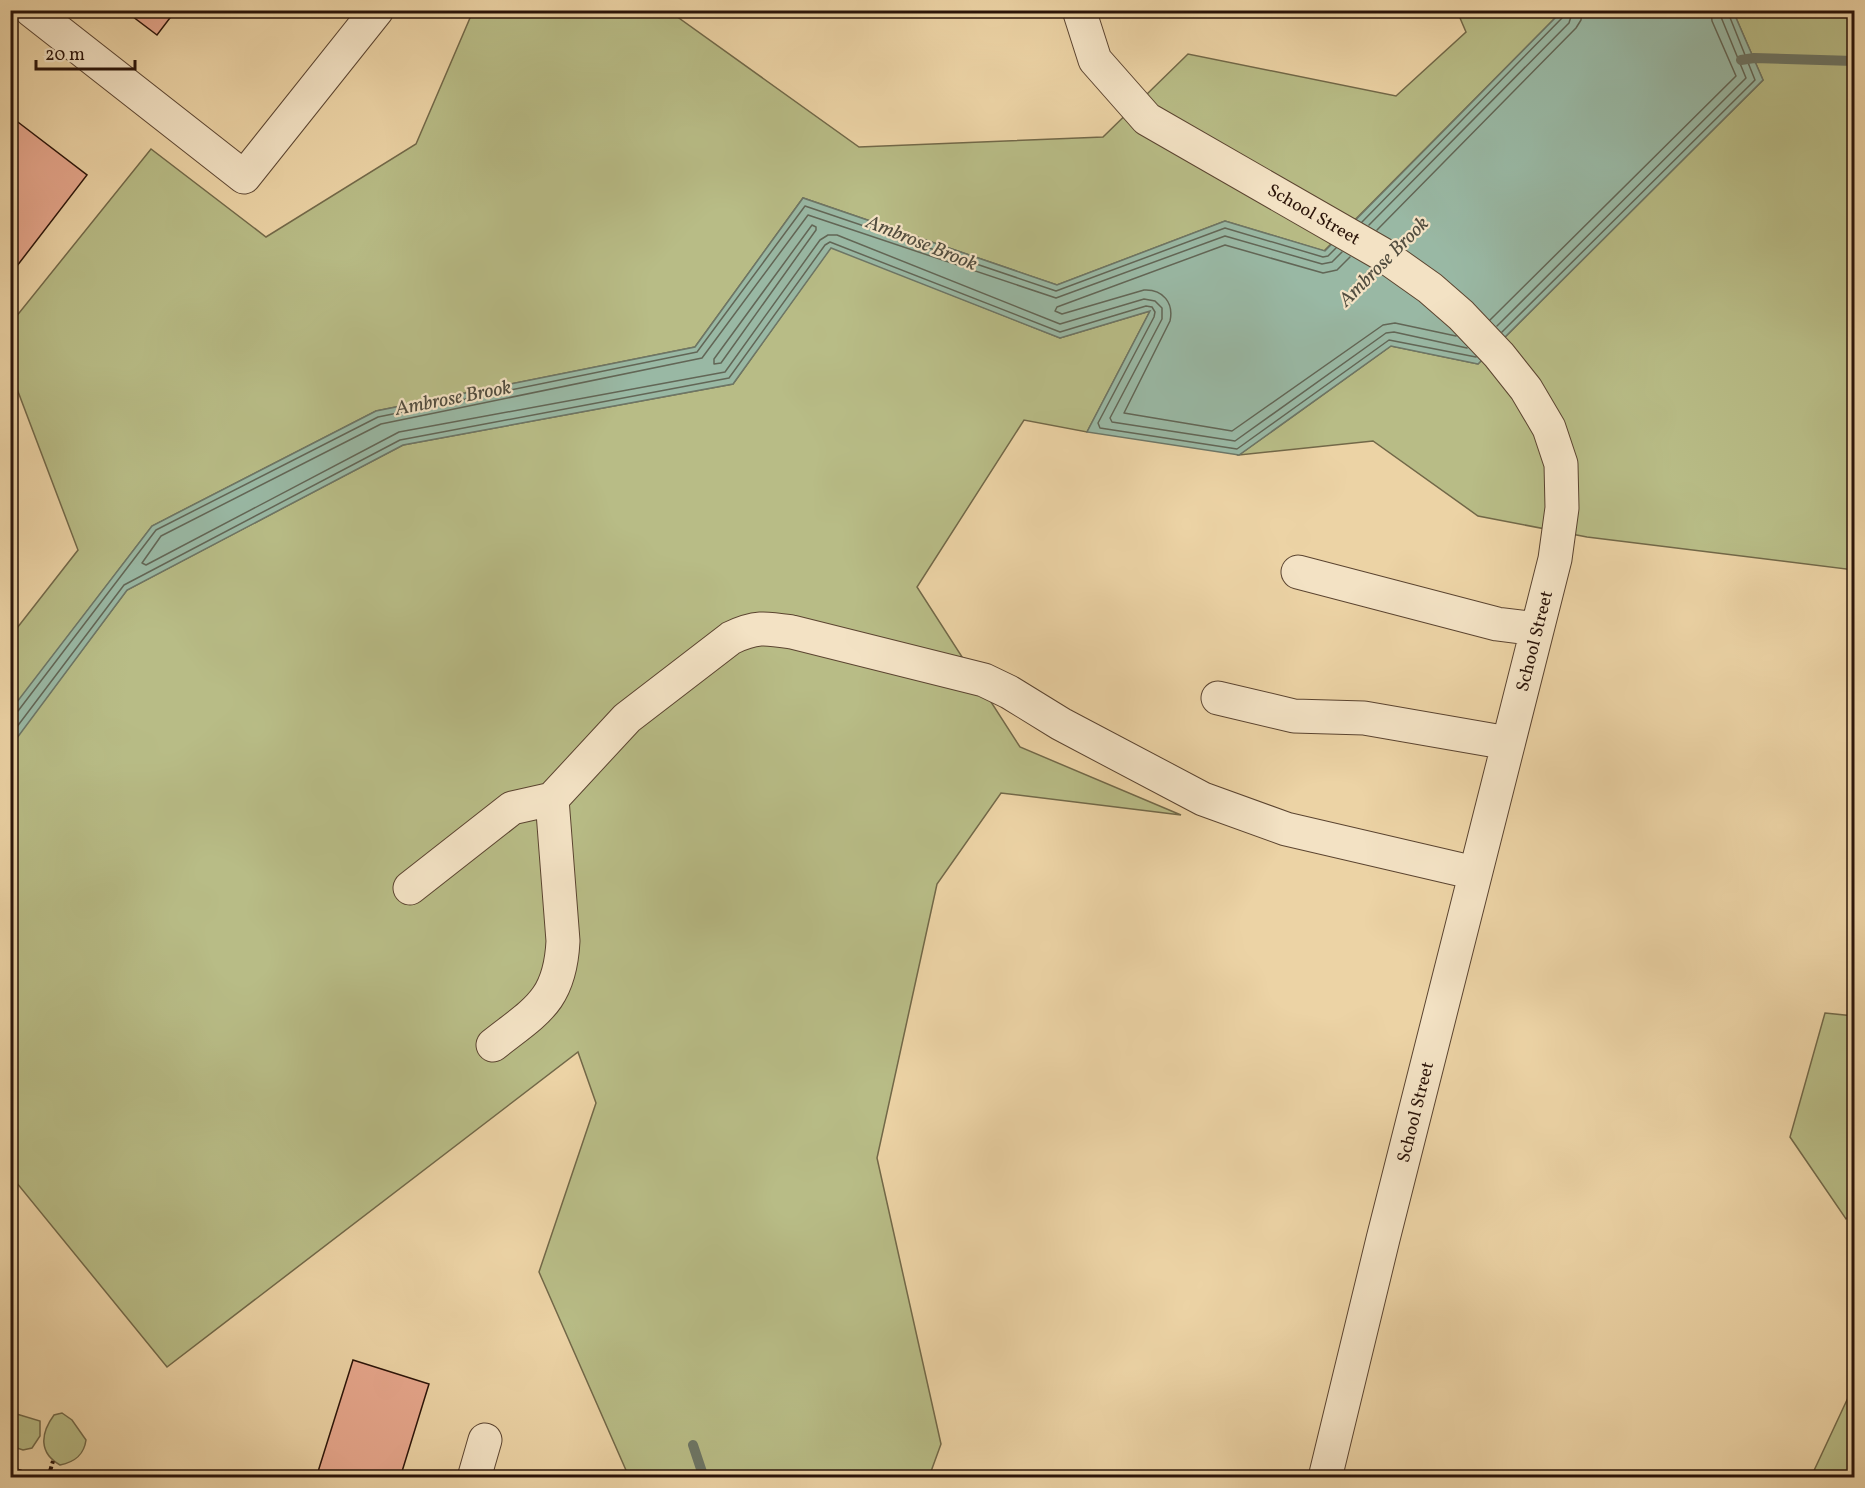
<svg xmlns="http://www.w3.org/2000/svg" width="1865" height="1488" font-family="Vollkorn,serif">
<style>
.green{fill:#b8bc86;stroke:#726848;stroke-width:1.5}
.water{fill:#99b8a4;stroke:#6d7666;stroke-width:1.5}
.lines{fill:none;stroke-linecap:round;stroke-linejoin:round}
.shore{stroke:#626656;stroke-width:1.5}
.stream{stroke:#6d7666;stroke-width:10}
.building{fill:#e7a78d;stroke:#2b1409;stroke-width:1.5}
.minor-casing{stroke:#5b4430;stroke-width:35}
.path{stroke:#2b1409;stroke-width:4;stroke-dasharray:4.5 3;stroke-linecap:butt}
.minor{stroke:#f3e2c4;stroke-width:33}
.labels{text-anchor:middle;stroke-width:4.5;stroke-linejoin:round;paint-order:stroke}
.street-label{font-size:18px;fill:#2b1409;stroke:#f3e2c4}
.water-label{font-size:20px;font-style:italic;fill:#524d3f;stroke:#f3e2c4}
</style>
<rect width="100%" height="100%" fill="#ecd3a5"/>
<filter id="stains"><feTurbulence type="fractalNoise" baseFrequency=".00333" numOctaves="4"/><feColorMatrix values="0 0 0 0 .2 0 0 0 0 .09 0 0 0 0 .02 0 0 0 .5 -.17"/></filter>
<radialGradient id="worn" r=".72"><stop offset=".6" stop-color="#630" stop-opacity="0"/><stop offset="1" stop-color="#630" stop-opacity=".3"/></radialGradient>
<path class="green" d="M473,11H669L859,147L1103,137L1188,54L1396,96L1466,32L1457,11H1562L1324,251L1225,221L1057,285L803,198L695,347L376,411L152,526L11,711L10,637L78,550L11,373V323L151,149L266,237L416,144Z
M1733,11H1854V570L1587,537L1478,516L1373,441L1239,455L1391,346L1478,364L1763,80Z
M831,247L1060,338L1150,311L1087,432L1024,420L917,587L1020,747L1181,815L1001,793L937,884L877,1158L941,1444L929,1477H629L539,1272L596,1103L578,1052L167,1367L12,1177L11,1178L10,746L127,590L403,445L733,384Z
M1825,1013L1854,1016V1212L1846,1219L1790,1137Z
M1853,1387L1854,1477H1811Z
M10,1412L40,1421V1436L32,1448L23,1450L11,1446Z
M62,1413L72,1420L86,1440C84,1455 75,1462 60,1465C39,1453 40,1434 54,1415Z"/>
<path class="water" d="M1562,11H1733L1763,80L1478,364L1391,346L1239,455L1087,432L1150,311L1060,338L831,248L733,384L403,445L127,590L11,746L10,711L152,526L376,411L695,347L803,198L1057,285L1225,221L1325,251Z"/>
<g class="lines">
<path class="shore" d="M1362,222L1563,17L1565,10
M812,225L816,227V230L721,363L714,364V359Z
M1369,225L1569,23L1573,10
M1377,230L1576,28L1581,20L1582,10
M1342,252L1332,262L1322,264L1225,236L1056,298L808,215L702,358L381,424L161,536L142,563L146,565L399,432L725,372L820,240L828,235H837L1060,324L1144,299L1155,301L1162,308V319L1110,418L1112,422L1235,441L1386,333L1394,332L1467,348
M1350,257L1337,270L1323,273L1225,245L1057,307L1055,311L1062,314L1144,290C1163,289 1174,303 1170,321L1124,413L1232,431L1383,325L1395,323L1456,336
M1490,320L1736,76L1712,21L1711,10
M1497,326L1746,78L1721,17L1720,10
M1502,332L1755,80L1727,10
M10,713L18,711L156,530L378,417L697,352L805,206L1056,291L1225,228L1323,257L1328,256L1336,248
M10,736L124,585L400,440L729,378L825,245L830,242L1060,332L1146,306L1152,307L1155,312L1154,317L1098,423L1100,428L1237,449L1389,340L1476,357"/>
<path class="stream" d="M1741,60L1754,58L1854,61
M693,1445L704,1478"/>
</g>
<path class="building" d="M124,10H176L157,35Z
M10,116L87,175L10,275Z
M353,1360L429,1384L400,1478H316Z"/>
<g class="lines">
<defs>
<path id="minor" d="M31,10L244,177L377,10
M1079,10L1095,60L1147,119L1382,254L1430,288L1461,315L1499,355L1526,389L1549,428L1561,464L1562,508L1555,559L1383,1239L1325,1478
M1298,572L1497,624L1537,629
M1218,698L1294,716L1364,718L1508,743
M410,888L512,808L552,799L627,718L731,638C756,626 766,628 792,632L984,680L1009,692L1061,724L1203,799L1286,829L1475,873
M493,1045C536,1011 560,1001 563,941L552,799
M474,1478L485,1440"/>
</defs>
<use href="#minor" class="minor-casing"/>
<path class="path" d="M10,1468L41,1478
M48,1478L53,1461"/>
<use href="#minor" class="minor"/>
</g>
<g class="labels">
<g class="street-label">
<text transform="translate(1314 214) rotate(30)" y="6">School Street</text>
<text transform="translate(1534 641) rotate(-76)" y="6">School Street</text>
<text transform="translate(1415 1112) rotate(-76)" y="6">School Street</text>
</g>
<g class="water-label">
<text transform="translate(922 242) rotate(22)" y="7">Ambrose Brook</text>
<text transform="translate(1383 261) rotate(-45)" y="7">Ambrose Brook</text>
<text transform="translate(453 397) rotate(-11)" y="7">Ambrose Brook</text>
</g>
</g>
<rect width="1865" height="1488" fill="none" stroke="#ecd3a5" stroke-width="36"/>
<rect x="12" y="12" width="1841" height="1464" fill="none" stroke="#2b1409" stroke-width="3"/>
<rect x="18" y="18" width="1829" height="1452" fill="none" stroke="#2b1409" stroke-width="1.5"/>
<path d="M36 60v9h99v-9" fill="none" stroke="#2b1409" stroke-width="3"/>
<text x="45" y="60" font-size="18" fill="#2b1409" stroke="#f3e2c4" stroke-width="4.5" paint-order="stroke">20 m</text>
<rect width="100%" height="100%" filter="url(#stains)"/>
<rect width="100%" height="100%" fill="url(#worn)"/>
</svg>
